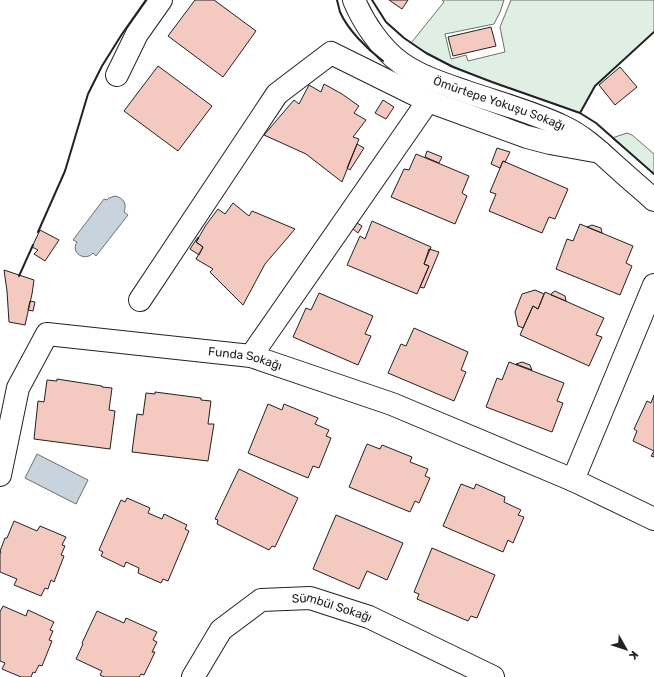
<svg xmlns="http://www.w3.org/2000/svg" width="654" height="677" font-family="Rubik,sans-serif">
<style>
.green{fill:#e0efe3;stroke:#6f6f6f}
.water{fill:#c7d3dd;stroke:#6f6f6f}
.building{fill:#f3c9c0;stroke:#222}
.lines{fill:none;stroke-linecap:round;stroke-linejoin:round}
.minor-casing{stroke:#222;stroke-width:24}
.minor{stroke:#fff;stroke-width:22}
.wall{stroke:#222;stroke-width:2}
.labels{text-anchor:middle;stroke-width:3;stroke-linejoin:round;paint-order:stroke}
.street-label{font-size:12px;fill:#222;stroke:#fff}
</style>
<rect width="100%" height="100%" fill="#fff"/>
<path class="green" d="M442,0H504L500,12L494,24L445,34L451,59L466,55L468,61L505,52L500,27L511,0H654V32L595,86L580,113C523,91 462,77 411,43L444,2Z
M627,133L632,135L654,154V174L612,138Z"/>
<path class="water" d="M115,196C124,198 127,204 124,212L128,215L96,256L93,253C85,262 70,253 77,242L73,240L104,199L107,200L109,198Z
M37,454L88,480L76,504L25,478Z"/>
<path class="building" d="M195,0H214L256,31L223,77L168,36Z
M389,0H408L402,9Z
M491,27L496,46L453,56L448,37Z
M158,66L212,106L178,151L124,111Z
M620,67L637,87L615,105L599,85Z
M324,84L342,94L359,106L354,113L366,120L353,137L359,139L342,182L306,154L264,135L294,100L299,104L309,85L321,92Z
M383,100L394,107L386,119L375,113Z
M357,144L364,148L350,170L347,168Z
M497,148L510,152L505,162L503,161L500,168L491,164Z
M427,151L442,157L439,163L425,157Z
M416,154L469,176L462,193L467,196L455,224L391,197L404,169L409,170Z
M503,161L568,189L555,219L549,217L542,233L489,211L496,194L490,192Z
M233,203L249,216L252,211L295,229L265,264L243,305L210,272L213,269L196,259L203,247L196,242L206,225L218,209L225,214Z
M372,221L431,247L424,264L429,266L417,294L347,265L360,236L365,239Z
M357,223L362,226L358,233L353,229Z
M580,224L633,246L626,263L632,266L620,295L556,269L567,239L573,241Z
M592,225L601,228L602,233L587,227Z
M40,230L59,240L45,261L34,254L38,250L32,247Z
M198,237L199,238L196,242L203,247L199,255L190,249Z
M429,249L439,252L424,288L420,287L429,266L424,264Z
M4,270L34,280L32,294L25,325L9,322L7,291Z
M535,290L544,294L538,309L533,306L523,328L518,326L515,312L522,294Z
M555,291L565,296L566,301L551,295L552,293Z
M545,292L604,318L596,335L602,337L589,366L520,335L533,306L538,309Z
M319,293L373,316L365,334L371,336L358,365L293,337L306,308L311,310Z
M30,301L35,302L33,311L28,310Z
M414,328L468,352L461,370L466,372L454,401L388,373L401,344L406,346Z
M509,362L564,383L557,401L563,403L552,432L486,407L497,378L502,380Z
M522,362L530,365L532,370L516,364Z
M57,379L102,386V387L112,388L109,410L115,411L110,449L34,439L38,401L44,402L47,380L57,381Z
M155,392L201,398V400L211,401L208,424H214L208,461L132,452L137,414L143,415L146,393L155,394Z
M654,395V457L651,456L654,451L633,441L637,431L634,429L647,401L651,403Z
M268,404L282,410L284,404L318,418L315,424L329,430L326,436L331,438L319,468L313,466L308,478L248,453Z
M367,444L380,449L382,445L412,457L410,462L428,469L425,476L430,478L419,503L415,501L410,512L349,487Z
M239,469L298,498L275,547L272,546L269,550L217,524L218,520L215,519Z
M461,484L474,489L476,484L505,497L504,502L521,510L518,515L524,517L513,543L508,540L503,552L443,526Z
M127,498L150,508L148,513L162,519L164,514L187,525L185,529L189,531L168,581L163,579L161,583L138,573L139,568L126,562L124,567L101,556L103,552L99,550L121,500L125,502Z
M336,515L403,543L387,580L367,571L359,589L313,569Z
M14,521L37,531L40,526L66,537L62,545L65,546L61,555L64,556L54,582L51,580L48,589L45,588L41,596L14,585L17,579L0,572V554L1,552L0,551L5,538H7Z
M432,548L495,575L477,618L471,616L468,621L417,599L419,594L414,592Z
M3,606L26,616L28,610L54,622L50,630L53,631L49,640L52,641L42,666L39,665L35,673L33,672L31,677H21L2,669L5,663L0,661V612Z
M97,611L124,623L126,618L157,632L153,640L157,642L152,652H155L144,675L141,674L139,677H104L100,675L102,671L76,659L83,644L82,643Z"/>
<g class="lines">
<defs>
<g id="minor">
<path id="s1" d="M354,0C363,22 381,49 401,63C421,77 444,84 467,92C499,103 532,112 562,126C584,136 601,153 620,170C631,180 643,190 654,200"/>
<path d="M117,75L137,34L161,0"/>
<path d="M654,285L573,480L654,519"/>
<path d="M140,300L277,94L331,53L428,101L527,137L550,143L600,152"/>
<path d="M251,356L428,101"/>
<path id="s2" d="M0,475L18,388L47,334L251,356L392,404L573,480"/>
<path id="s3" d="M193,677L221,630L261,600L310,598L369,617L493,677"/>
</g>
</defs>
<use href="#minor" class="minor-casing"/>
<use href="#minor" class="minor"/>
<path class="wall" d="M337,0C338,4 339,8 340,12C348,30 367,49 383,61
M372,0L386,22L404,38L426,53L453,67L492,82L580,113L596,123L654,174
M580,113L595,86L654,32
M38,232L65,171L88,94L102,66L122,34L146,0
M19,276L33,245"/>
</g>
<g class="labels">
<g class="street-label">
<text dy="4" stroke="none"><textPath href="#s1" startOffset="186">Ömürtepe Yokuşu Sokağı</textPath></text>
<text dy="4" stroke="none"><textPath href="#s2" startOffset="350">Funda Sokağı</textPath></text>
<text dy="4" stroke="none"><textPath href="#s3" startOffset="177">Sümbül Sokağı</textPath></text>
</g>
</g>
<g transform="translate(626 649) rotate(129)" stroke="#ffffff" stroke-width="3" paint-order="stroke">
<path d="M0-3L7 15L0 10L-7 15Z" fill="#222222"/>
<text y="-6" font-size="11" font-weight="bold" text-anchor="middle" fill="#222222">K</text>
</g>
</svg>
